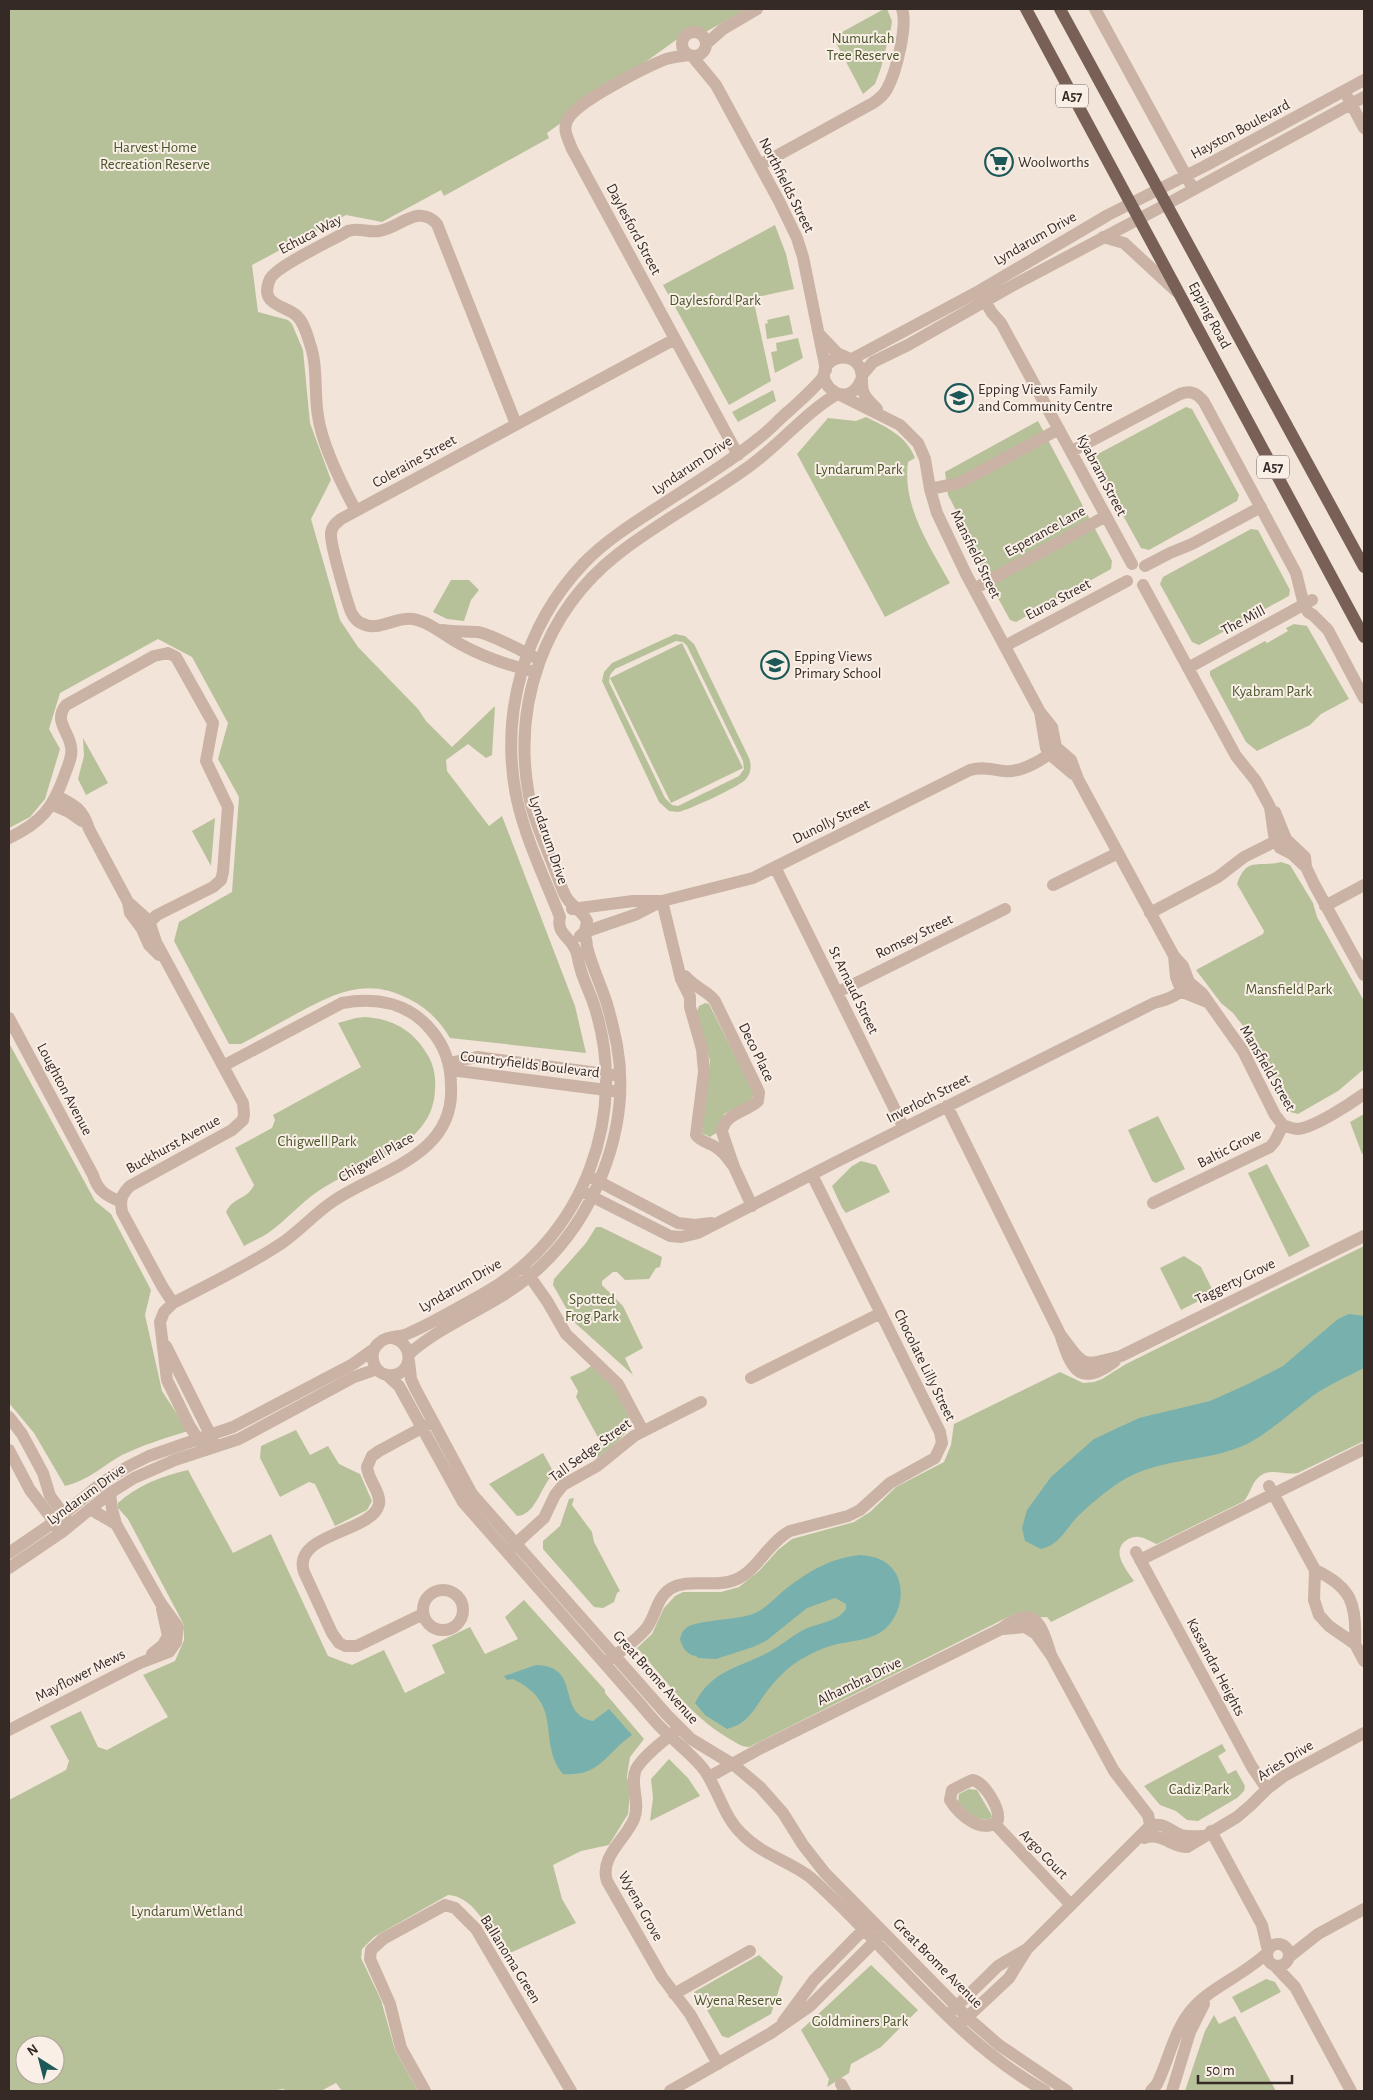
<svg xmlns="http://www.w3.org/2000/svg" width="1373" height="2100" font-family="'Alegreya Sans',sans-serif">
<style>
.green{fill:#b7c199;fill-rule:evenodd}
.water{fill:#78b0ad}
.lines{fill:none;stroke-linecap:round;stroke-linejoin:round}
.minor{stroke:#cab3a5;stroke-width:12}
.major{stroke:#786057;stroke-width:12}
.labels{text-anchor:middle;stroke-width:4;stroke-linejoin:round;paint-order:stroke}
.shield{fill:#faefe6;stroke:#716560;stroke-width:1}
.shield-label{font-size:14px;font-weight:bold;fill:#362a27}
.park-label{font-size:15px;fill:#48542a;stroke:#faefe6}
.street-label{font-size:15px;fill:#362a27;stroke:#faefe6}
.poi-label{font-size:15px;fill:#362a27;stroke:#faefe6;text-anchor:start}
</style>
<rect width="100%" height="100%" fill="#f2e4d9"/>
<path class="green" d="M9,9H746L704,33L695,29L676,40L547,133L549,138L444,196L441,190L382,222L346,215L252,265L258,312L288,320L292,324L303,350L310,423L331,480L311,519L340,620L358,647L418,709L426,721L452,747L495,706L492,755L486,758L468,744L446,760L447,771L489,826L502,816L575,1006L586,1053L450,1038C440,1021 427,1008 409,999C368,977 336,992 298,1013C279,1023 260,1034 241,1044H229L174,941L179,922L232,892L239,797L218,759L228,723L192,657L158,639L60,693L49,729L60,749L45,799L30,817L9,828Z
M884,9H887L892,21L891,28L881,68L875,84L863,94L833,37Z
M775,225L786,254L794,289L753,298L771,381L729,405L663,285Z
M789,315L793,334L767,339L765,324L768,323L767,320Z
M798,338L803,358L775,373L771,352L777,351L776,343Z
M773,390L776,401L738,422L732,412Z
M1186,407L1192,409L1239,495L1237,501L1149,550L1141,548L1094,463L1096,455Z
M866,417C886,427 906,435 915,458L908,462C902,506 929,545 950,583L885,617L797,454L828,418L856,421Z
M1038,421L1112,561L1111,569L1016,622L1010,620L968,543L970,537L948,495L945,472Z
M1251,529L1258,530L1290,590L1289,596L1199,645L1192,642L1160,584L1163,577Z
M451,580H469L479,590L471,600L464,621L447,619L433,612Z
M1294,624L1307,626L1349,699L1321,714L1310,725L1257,751L1246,742L1210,675V671L1265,641L1267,643L1288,631L1286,628Z
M675,634L685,636L694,644L749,758C752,766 751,774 745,780C738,787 689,810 678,812L669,811L659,802L602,681L604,672L612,663ZM676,641L683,642L687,646L743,761L744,769L739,776L678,806L672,805L665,798L609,682L610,675L615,669Z
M682,643L743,768L671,803L610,678Z
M83,738L108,783L86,795L78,779L84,756Z
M215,818L211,866L192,831Z
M1281,862L1290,865L1313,903L1317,917L1364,1001V1069L1338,1091L1298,1114L1290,1112L1258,1045L1233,1013L1221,1003L1196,970L1263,934L1264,931L1237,884C1247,856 1258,868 1281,862Z
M705,1003L709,1004L711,1008L754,1093L751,1100L724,1114L716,1133L710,1137L702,1133L710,1061L697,1011L699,1006Z
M365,1017C393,1019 413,1030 427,1054C434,1065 436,1077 435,1090C433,1149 357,1164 317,1192C301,1203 287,1219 271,1231C263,1237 253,1241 244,1246L226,1212C234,1196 247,1200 254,1185L235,1148L272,1128L275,1120L273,1115L361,1067L338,1023L356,1018Z
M9,1043L95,1201L111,1214L151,1290L145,1315L162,1391L188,1431C165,1438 143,1445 122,1455C101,1467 89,1480 65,1486L34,1433L9,1403Z
M1364,1114V1153L1362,1154L1350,1122Z
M1158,1116L1185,1169L1156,1183L1152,1181L1128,1130Z
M861,1161L876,1165L890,1192L846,1213L842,1208L832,1186L852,1166Z
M1267,1164L1310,1246L1289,1257L1248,1173Z
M596,1227H601L662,1257L660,1267L656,1268L649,1279L625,1280L617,1272H613L602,1281V1285L623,1306L643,1348L625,1358L633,1375L574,1322L553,1285L554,1279L586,1243Z
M1364,1246V1441L1298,1473C1283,1476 1268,1465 1256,1480C1251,1486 1250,1494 1244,1501L1157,1544C1151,1542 1144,1537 1139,1537C1133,1536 1128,1539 1124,1542C1112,1554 1127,1570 1134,1581L1051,1622L1047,1617C1035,1619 1027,1611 1014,1614L749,1747C741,1747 735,1742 728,1738C687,1713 669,1683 637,1648L652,1634L664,1608L675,1596L683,1592H721L739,1587L759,1571L778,1550L792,1539L854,1522L870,1512L896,1487L944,1462L951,1445L954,1424L1060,1372L1083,1383L1094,1382L1102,1379L1126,1364Z
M1184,1256L1201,1267L1214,1293L1181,1310L1160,1268Z
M591,1366L614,1387L629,1417C632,1435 610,1447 598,1458L594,1451L599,1449L600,1441L576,1397L578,1391L570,1377L584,1371Z
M296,1430L310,1455L328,1446L339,1464L360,1474L372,1501L367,1510L335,1526L315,1484L309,1482L280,1497L260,1458L261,1446Z
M543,1453L554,1473C540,1487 536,1515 517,1516L489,1484Z
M188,1470L233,1553L271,1534L328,1656L352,1665L384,1650L405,1693L445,1673L432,1645L470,1627L485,1654L518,1639L505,1617L524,1600L605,1690V1693L644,1739L630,1757L627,1776L630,1795L628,1814L609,1845L581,1851L553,1865L562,1899L576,1923L510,1953L503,1940L498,1942C485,1924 472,1896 448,1895L374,1937L362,1949L361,1958L381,2000L395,2050L418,2091H342L336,2083L321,2091H288L283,2089L270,2091H9V1800L66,1770L69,1761L50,1726L81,1711L98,1747L107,1750L168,1717L143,1675L175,1661L184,1640V1625L128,1519L118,1508V1503C136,1486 164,1475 188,1470ZM25,2045H55V2075H25Z
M574,1498L572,1505L592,1532L594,1542L620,1591L617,1593L614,1602L603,1608L594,1607L543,1549V1541L560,1526L569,1499Z
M1222,1744L1226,1751L1218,1756L1228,1774L1236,1770L1245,1786L1244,1791L1237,1798L1198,1821L1187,1820L1176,1811L1160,1805L1144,1786Z
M669,1759L688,1778L700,1796L650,1821L653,1798L651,1779Z
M969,1789L977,1790L991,1814L992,1817L988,1820L974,1818L958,1802L959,1794Z
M759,1955L783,1977L771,2014L728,2038L722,2036L703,2003L694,1992Z
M871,1965L918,2010L881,2047L851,2064L849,2073L827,2087L829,2079L801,2030Z
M1266,1979L1275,1982L1281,1992L1241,2013L1232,1997Z
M1214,2015L1219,2024L1235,2016L1276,2091H1185L1205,2031Z"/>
<path class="water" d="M1349,1314L1364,1316V1368C1347,1377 1330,1384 1314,1395C1292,1411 1272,1431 1247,1444C1207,1463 1158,1457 1120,1482C1106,1491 1092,1503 1079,1515C1066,1528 1060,1545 1041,1549L1025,1541L1022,1528L1027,1510L1051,1477L1094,1439L1139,1418L1210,1401L1246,1385L1283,1366L1338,1319Z
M860,1555C869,1556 877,1557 885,1562C908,1577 904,1612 885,1629C874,1639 857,1640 843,1643C825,1646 809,1654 794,1664C784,1671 773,1683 765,1694C758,1703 752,1716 741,1723C737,1726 732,1727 727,1729L705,1715L695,1703C712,1670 739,1668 769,1652C782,1645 793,1635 805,1629C819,1623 837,1622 846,1609V1604L835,1598L807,1608L766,1641L753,1647L716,1659L698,1658L696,1656C688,1656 681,1646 680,1639C681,1636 682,1631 685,1629C694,1619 738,1621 755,1613C765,1609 774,1599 782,1592C806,1573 829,1558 860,1555Z
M536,1665C583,1666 555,1714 593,1721L609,1709L632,1735C605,1754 600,1777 563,1774C536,1741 566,1705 513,1679L507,1680L504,1676Z"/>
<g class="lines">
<path class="minor" d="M1095,9L1190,183
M682 44a12 12 0 1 1 24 0a12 12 0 1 1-24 0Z
M706,44L723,29L757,9
M689,55C681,56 674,57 666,59C646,67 578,101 568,119C562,129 568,139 572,149L738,455
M692,56L716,85L779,201L797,238L803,257L826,370
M1348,98L1364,128
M760,165L873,103C879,99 884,95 887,89C896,73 908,25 902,9
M1103,237L1124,243L1176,291
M982,296L992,313L1001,323L1132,564
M819,334L837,353L848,358
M852,359L979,291L1108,215L1205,166L1364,80
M862,375L873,362L908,345L1010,287L1167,204L1364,97
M861,380C846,416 806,376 833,360C844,354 858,359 861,371C863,378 861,384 863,391C865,398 872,404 877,409
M840,395L900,425L918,443L925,459L930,489L937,513L966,574L1040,712L1046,748L1054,758L1073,774
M1072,451L1180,394C1191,390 1197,393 1204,402L1296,573L1304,605L1308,612L1313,615L1328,630L1364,698
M930,489L959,483L1059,429
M356,511C342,485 322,445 318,416C314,393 318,366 310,344C307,334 304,323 297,316C286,305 258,306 270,279C276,266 333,240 348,231C359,227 368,233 379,231C400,228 418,203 437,224L516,424
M1145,566L1170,553L1192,544L1261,507
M1143,585L1236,756L1256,781L1270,807L1274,835L1280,848L1292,854L1306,867
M974,589L1106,516
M442,630C455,632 465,631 477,632C489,633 522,651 534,657
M1005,646L1127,581
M1188,668L1312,600
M528,670C504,664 482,656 460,644C445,636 430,622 413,619C395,616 378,633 361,623C356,621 353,616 351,612C347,601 330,544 331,534C331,527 336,523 341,519L675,339
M1040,712L1052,727L1056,747L1071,760L1078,779L1174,956L1183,966L1189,982L1202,993L1243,1051L1275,1115L1283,1125
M57,796C75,805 83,809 89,829L128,902L130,913L142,929L149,945L159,955
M53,805L69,812L82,821
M1275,812L1286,839L1305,857L1306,867L1314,884L1364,975
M9,838C42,822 53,808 65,774C68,765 73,756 71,747C69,731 53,721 66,705L154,656L168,653L176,657L213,723L206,761L228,807L223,872L221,880L213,887L157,915L142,929
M775,867L904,1128
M1053,885L1118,853
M662,901L681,979L690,997V1007L702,1049L704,1072L696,1135C702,1143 709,1142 717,1148C724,1152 729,1160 734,1167
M128,902L149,921L156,942L243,1103L244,1114L243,1120L232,1130L130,1186C121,1195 120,1200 122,1212L162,1286L173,1303
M1325,906L1364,885
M572,909L633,901H659
M1150,913L1218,877L1244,857L1276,841L1284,839
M580,936L585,932L637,914L662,901L753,878L970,770C983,766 992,770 1004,771C1021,773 1046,759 1056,747
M1174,956L1176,977L1182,992L1207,1002
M685,976C696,989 707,990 715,1001L759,1092L758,1101C747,1112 724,1113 722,1132L734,1167L752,1206
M838,992L1005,909
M9,1018L93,1175C98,1191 105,1195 121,1202
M449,1063L477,1057L613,1075
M451,1070L614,1091
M947,1106L1060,1334C1071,1368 1079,1389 1115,1361
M592,1178L678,1223L695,1225L711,1223
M585,1193L670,1236L681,1237L698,1233L836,1162L1154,1003C1169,999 1180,995 1189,982
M1153,1203L1270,1147L1275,1141L1283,1125C1288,1127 1293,1129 1298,1129C1315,1127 1350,1104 1364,1094
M526,1271L547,1301L566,1334L618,1384L643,1431
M1060,1334C1085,1367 1080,1367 1121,1356L1364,1236
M392,1338C418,1344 411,1379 387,1375C372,1372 368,1352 379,1343C386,1336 399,1337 407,1334C433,1323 457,1308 481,1295C584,1239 631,1112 593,1002C589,991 583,979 580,967C578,961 578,954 575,949C569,936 556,933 560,917C545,879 526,840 517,800C499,715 524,626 584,563C609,537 642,518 672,498C702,479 732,460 759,438C770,430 779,419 790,410C802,399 814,389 824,376
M166,1346L214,1442
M409,1354C445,1322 493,1307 530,1276C594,1222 632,1129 617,1045C614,1031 611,1017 607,1004C601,985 592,967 587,947C587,942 585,936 585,932C585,928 587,925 587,921C582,910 570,906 565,895C560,884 556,872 551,860C543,839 533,818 529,796C512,704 544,612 618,554C659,522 705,498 747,468C780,445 802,415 837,394
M409,1361L411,1379L415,1388L472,1494L667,1715L691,1739L734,1765L760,1787L783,1813L803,1845L825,1873L968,2018L999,2045L1067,2091
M387,1375L399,1386L463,1502L641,1705C650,1716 659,1727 670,1736C682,1748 695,1757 705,1771C719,1792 724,1817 742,1834C761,1854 789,1861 810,1877C889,1947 952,2039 1045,2091
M751,1378L881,1313
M9,1417L22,1434L43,1473L50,1496L68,1520
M9,1450L30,1490L59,1528
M205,1450L189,1425L167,1380L160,1322L164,1312L173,1303C209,1284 248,1266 282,1243C301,1230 316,1212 335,1200C381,1170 455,1155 451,1086C451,1065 445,1046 431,1030C409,1003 376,997 342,1003L223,1066
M1269,1486L1315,1570L1314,1600L1319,1615L1329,1626L1355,1644L1364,1661
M90,1509L116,1524
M511,1548L544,1518L555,1495L563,1485L597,1466L634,1436L701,1402
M1136,1552L1252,1767L1267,1789
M9,1553L54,1522L103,1482L127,1467L149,1456L233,1427L353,1364L374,1349
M1140,1560L1364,1449
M9,1568L62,1532L110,1493L134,1478L175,1460L239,1439L354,1377L377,1369
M1315,1570C1352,1587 1357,1605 1355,1644
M423 1610a20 20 0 1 1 40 0a20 20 0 1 1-40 0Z
M423,1614L357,1646H345L339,1643L332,1633L304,1572C291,1533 373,1533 379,1504C381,1492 368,1480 367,1467L372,1456L379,1451L429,1424
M1003,1629L1025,1627L1036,1634L1051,1655L1114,1771L1148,1815L1152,1833
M152,1654L163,1645L168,1636L162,1609
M609,1660C621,1651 634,1642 644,1631C656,1619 655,1599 670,1589C688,1577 715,1589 737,1579C757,1570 769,1542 790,1531L848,1516L860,1510L890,1483L935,1458L942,1443L940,1432L812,1175
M9,1730L140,1663L169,1652L176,1642L178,1627L160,1602L116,1524L112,1509L110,1493
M675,1731C663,1742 645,1754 636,1769C629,1784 641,1802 634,1819C626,1839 599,1857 607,1881L662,1977L690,2014L718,2064
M709,1777L761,1748L1001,1629C1035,1603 1041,1623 1051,1655
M972,1780C984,1781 1000,1808 998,1820C983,1837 958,1813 950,1800L952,1790Z
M994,1823L1071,1905
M1211,1831L1262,1925L1268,1951
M1144,1838C1162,1832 1171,1847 1187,1847L1237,1817L1251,1805L1267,1789L1284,1776L1364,1733
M1267 1955a11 11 0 1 1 22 0a11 11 0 1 1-22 0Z
M1289,1957L1318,1934L1364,1909
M1276,1967L1295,1987L1351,2091
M674,1994L750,1951
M951,2012L998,1966L1027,1949
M783,2022L814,1980L869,1924
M962,2022L1009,1978L1027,1949L1150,1826C1163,1821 1170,1831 1181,1835C1188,1837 1195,1836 1202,1836
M841,2084L845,2091
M425,2091L401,2048L390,2004L370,1959L371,1950L383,1939L445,1905L455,1908L476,1929L571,2091
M670,2091L771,2033L810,2006L880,1936
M1151,2091L1157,2084C1169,2060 1174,2029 1193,2008C1213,1986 1244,1975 1267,1953
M1172,2091L1190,2032L1204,2004"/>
<path class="major" d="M1026,9L1364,637
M1060,9L1364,567"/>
</g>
<defs>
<symbol id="supermarket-ring" viewBox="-11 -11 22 22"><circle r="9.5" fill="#faefe6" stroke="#1b5857" stroke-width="1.5"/><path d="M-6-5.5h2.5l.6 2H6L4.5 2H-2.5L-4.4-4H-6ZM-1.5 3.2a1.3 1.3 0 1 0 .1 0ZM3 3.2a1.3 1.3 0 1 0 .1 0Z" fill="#1b5857"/></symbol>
<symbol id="school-ring" viewBox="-11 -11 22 22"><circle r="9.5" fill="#faefe6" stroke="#1b5857" stroke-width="1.5"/><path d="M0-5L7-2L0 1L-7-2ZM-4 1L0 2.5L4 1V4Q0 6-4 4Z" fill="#1b5857"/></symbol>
</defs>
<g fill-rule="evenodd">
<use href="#supermarket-ring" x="983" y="146" width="32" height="32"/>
<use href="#school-ring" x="943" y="382" width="32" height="32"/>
<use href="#school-ring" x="759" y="649" width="32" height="32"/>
</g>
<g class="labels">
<g class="shield">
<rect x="1056" y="84.5" width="32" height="23" rx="4"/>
<rect x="1257" y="455.5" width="32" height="23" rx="4"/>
</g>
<g class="shield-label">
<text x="1072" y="101">A57</text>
<text x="1273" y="472">A57</text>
</g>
<g class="park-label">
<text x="863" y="43">Numurkah<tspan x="863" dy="17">Tree Reserve</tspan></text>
<text x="155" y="152">Harvest Home<tspan x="155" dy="17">Recreation Reserve</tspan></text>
<text x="715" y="305">Daylesford Park</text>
<text x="859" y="474">Lyndarum Park</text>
<text x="1272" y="696">Kyabram Park</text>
<text x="1289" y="994">Mansfield Park</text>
<text x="317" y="1146">Chigwell Park</text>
<text x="592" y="1304">Spotted<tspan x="592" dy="17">Frog Park</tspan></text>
<text x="1199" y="1794">Cadiz Park</text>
<text x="187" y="1916">Lyndarum Wetland</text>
<text x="738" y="2005">Wyena Reserve</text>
<text x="860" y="2026">Goldminers Park</text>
</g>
<g class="street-label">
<text transform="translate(1240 129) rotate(-28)" y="5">Hayston Boulevard</text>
<text transform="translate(787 185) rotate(63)" y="5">Northfields Street</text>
<text transform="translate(634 229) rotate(62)" y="5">Daylesford Street</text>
<text transform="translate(310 234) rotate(-28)" y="5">Echuca Way</text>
<text transform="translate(1035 238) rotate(-30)" y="5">Lyndarum Drive</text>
<text transform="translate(1210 315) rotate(62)" y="5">Epping Road</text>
<text transform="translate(414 461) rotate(-29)" y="5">Coleraine Street</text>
<text transform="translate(692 465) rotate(-34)" y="5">Lyndarum Drive</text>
<text transform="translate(1102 475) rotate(62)" y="5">Kyabram Street</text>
<text transform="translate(1045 531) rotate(-29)" y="5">Esperance Lane</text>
<text transform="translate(976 554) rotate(64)" y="5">Mansfield Street</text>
<text transform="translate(1058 599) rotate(-28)" y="5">Euroa Street</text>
<text transform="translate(1243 620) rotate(-28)" y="5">The Mill</text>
<text transform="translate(831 821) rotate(-26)" y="5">Dunolly Street</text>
<text transform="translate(549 840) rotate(71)" y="5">Lyndarum Drive</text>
<text transform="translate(914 936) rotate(-26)" y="5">Romsey Street</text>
<text transform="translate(854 990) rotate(64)" y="5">St Arnaud Street</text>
<text transform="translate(757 1052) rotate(64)" y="5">Deco Place</text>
<text transform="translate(530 1064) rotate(7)" y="5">Countryfields Boulevard</text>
<text transform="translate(1268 1068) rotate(60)" y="5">Mansfield Street</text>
<text transform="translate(65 1089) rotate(62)" y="5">Loughton Avenue</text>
<text transform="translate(928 1098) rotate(-27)" y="5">Inverloch Street</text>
<text transform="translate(173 1144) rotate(-29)" y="5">Buckhurst Avenue</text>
<text transform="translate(1229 1148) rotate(-27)" y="5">Baltic Grove</text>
<text transform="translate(376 1157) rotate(-30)" y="5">Chigwell Place</text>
<text transform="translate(1235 1281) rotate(-26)" y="5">Taggerty Grove</text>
<text transform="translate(460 1285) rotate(-30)" y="5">Lyndarum Drive</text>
<text transform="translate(925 1365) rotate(64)" y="5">Chocolate Lilly Street</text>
<text transform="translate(590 1450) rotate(-36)" y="5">Tall Sedge Street</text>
<text transform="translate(86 1494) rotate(-36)" y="5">Lyndarum Drive</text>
<text transform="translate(1216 1667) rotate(62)" y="5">Kassandra Heights</text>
<text transform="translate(80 1675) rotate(-27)" y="5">Mayflower Mews</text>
<text transform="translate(656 1677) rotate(48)" y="5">Great Brome Avenue</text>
<text transform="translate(859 1681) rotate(-26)" y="5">Alhambra Drive</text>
<text transform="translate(1285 1760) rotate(-32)" y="5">Aries Drive</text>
<text transform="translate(1044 1854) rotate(46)" y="5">Argo Court</text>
<text transform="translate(641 1906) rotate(61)" y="5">Wyena Grove</text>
<text transform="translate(511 1959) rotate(58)" y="5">Ballanoma Green</text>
<text transform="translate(938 1963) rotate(45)" y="5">Great Brome Avenue</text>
</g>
<g class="poi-label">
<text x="1018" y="167">Woolworths</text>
<text x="978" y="394">Epping Views Family<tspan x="978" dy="17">and Community Centre</tspan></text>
<text x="794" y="661">Epping Views<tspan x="794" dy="17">Primary School</tspan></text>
</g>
</g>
<rect width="1373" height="2100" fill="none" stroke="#362a27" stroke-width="20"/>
<g transform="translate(40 2060) rotate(324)"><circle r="24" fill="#faefe6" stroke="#aca09a"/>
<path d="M0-4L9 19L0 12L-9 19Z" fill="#1b5857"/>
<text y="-8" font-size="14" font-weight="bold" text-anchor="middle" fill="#362a27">N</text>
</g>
<path d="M1198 2075v8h94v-8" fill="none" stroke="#362a27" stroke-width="2.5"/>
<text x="1206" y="2075" font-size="15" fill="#362a27" stroke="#faefe6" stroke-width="4" paint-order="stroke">50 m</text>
</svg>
